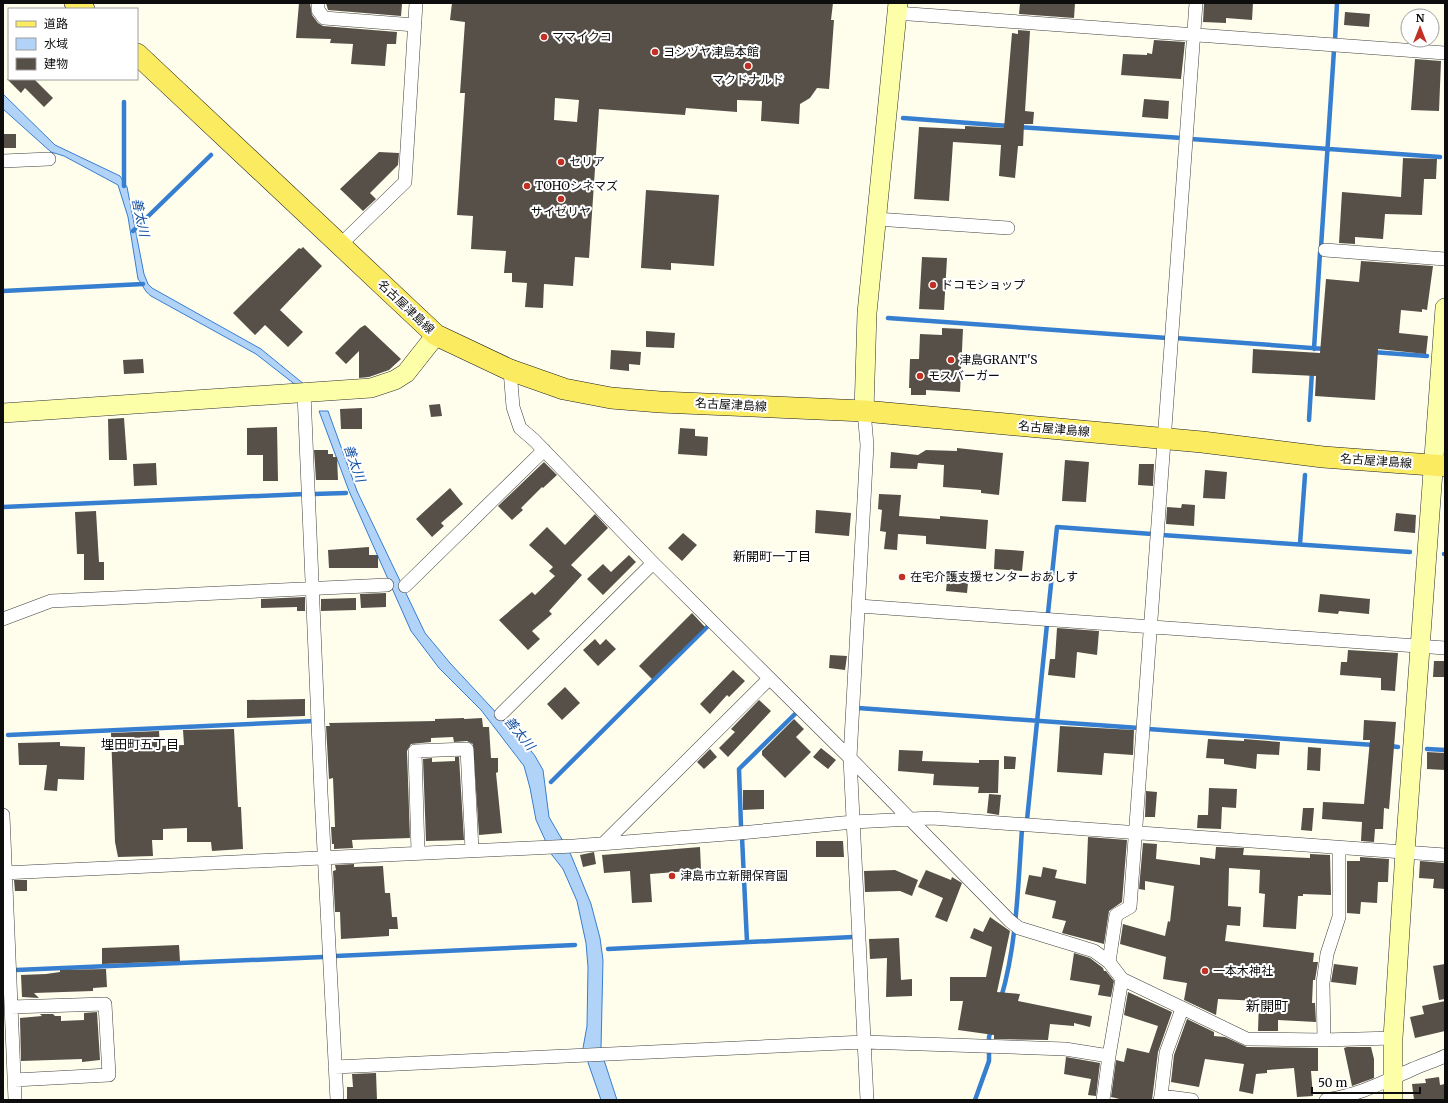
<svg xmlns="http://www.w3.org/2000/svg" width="1448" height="1103" font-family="Merriweather,'Noto Sans JP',serif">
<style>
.water{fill:#b1d3f7;stroke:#367ed0}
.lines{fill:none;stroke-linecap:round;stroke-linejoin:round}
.stream{stroke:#367ed0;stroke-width:4.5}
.building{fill:#565049;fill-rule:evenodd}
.street-casing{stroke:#404040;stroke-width:14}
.secondary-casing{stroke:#2f2f2f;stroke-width:20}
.primary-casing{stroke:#1e1e1e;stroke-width:22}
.street{stroke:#fff;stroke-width:13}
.secondary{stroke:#fdffa8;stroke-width:19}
.primary{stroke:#fbeb61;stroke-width:21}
.poi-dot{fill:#c13022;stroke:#fff;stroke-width:1.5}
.labels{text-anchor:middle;stroke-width:4;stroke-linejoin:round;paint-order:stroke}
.poi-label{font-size:12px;fill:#0d0d0d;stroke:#fff;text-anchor:start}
.street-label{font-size:12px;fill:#0d0d0d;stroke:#fff}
.water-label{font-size:13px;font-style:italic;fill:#1450a2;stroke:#fff}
.neighbourhood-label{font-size:13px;fill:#0d0d0d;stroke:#fff}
.quarter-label{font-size:14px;fill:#0d0d0d;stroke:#fff}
</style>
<rect width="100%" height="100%" fill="#fffeed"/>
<path class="water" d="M3,94L55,145L120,176L127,187L144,274L148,284L152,288L261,349L305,385L297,386L256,354L151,296C144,291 143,285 138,279L128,217L118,185L64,156L51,152L3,109Z
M319,411H328L357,491L425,633L450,663L503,720L517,733L535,756L543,770L549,817L571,855L591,904L600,938L603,960L601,1048L604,1060L617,1100H601L583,1048L587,1026L588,967L586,943L577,901L563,869L552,855L536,820L530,788L524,766L481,710L439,668L411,631L349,491Z"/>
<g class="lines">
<path class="stream" d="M1335,40L1337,3
M124,102V186
M903,118L1009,126
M1018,127L1182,138
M1191,139L1440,157
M133,231L211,155
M1321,247L1334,50
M3,291L143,284
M888,318L1167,338
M1175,338L1325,349
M1314,349L1320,253
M1372,352L1427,356
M1309,420L1312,371
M314,494L346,493
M3,507L305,494
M1162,535L1410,552
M1300,544L1305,475
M1444,554H1445
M1048,613L1057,527L1152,534
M858,708L1139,728
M1148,729L1374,745
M8,735L315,721
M1390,746L1398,747
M1427,749L1445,750
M551,782L707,627
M741,826L739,769L795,714
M742,837L747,942
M608,949L853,937
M336,956L575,945
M16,970L323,957
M1001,998C1017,944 1018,885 1022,829L1027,820L1047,624
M975,1100L989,1061V1037L991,1030"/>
</g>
<path class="building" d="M299,3H310L312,15L318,23L323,26L397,32L396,44H387L385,66L351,64L353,44L330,43L331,39L296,38Z
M326,3L402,4L401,16L328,10Z
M452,3H833L831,20H834L829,89L817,88L810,98L800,104L799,124L761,121L762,101L737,100V112L686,108L685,115L599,109L589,258L575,257L573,286L544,284L543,308L525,307L527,283L512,282V273H504L506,251L471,249L473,216L457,215L465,93H460L465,22L450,20ZM555,98L579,100L577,122L554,120Z
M1020,3H1075L1074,18L1019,14Z
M1204,3H1253L1252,20L1226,18V23L1203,22Z
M1345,12L1370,14L1369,27L1344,25Z
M1018,30L1030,31L1025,111L1034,112L1033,124H1024L1023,146H1018L1015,178L999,176L1001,145L953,142L949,201L914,199L919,127L965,129V126L1004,128L1012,33L1018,34Z
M1154,40L1185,42L1181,79L1121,75L1123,54L1147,55V53L1152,54Z
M1415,59L1441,61L1439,111L1411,110Z
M7,79H34L53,98L44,107L25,88L21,93Z
M1144,99L1169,101L1168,119L1142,117Z
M3,134H16V148H3Z
M379,152L399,153L398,165L370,193L376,199L363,211L340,189Z
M1403,158L1437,159L1436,179H1424L1422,215L1385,214L1383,239L1355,237V244L1339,243L1342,192L1401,197Z
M646,190L719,195L714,266L671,263V270L641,268Z
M303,247L322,266L280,310L303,332L288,347L265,325L255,335L233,313L299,248L301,249Z
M922,257L947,258L944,310L919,309Z
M1361,261L1433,266L1427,310L1422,309V312L1401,310L1399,333L1428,336L1426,354L1378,349L1375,400L1315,396L1316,376L1252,373L1253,349L1320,353L1326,279L1359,282Z
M365,325L401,359L389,370L369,377L359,378V351L346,364L335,353L360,328Z
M942,328L963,329L960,392L926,390V395H911V388H909L910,359H919L920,334L942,335Z
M646,331L675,333L674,348L646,347Z
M611,350L641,352L640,365L629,364V371L610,369Z
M143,359L144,373L124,374L123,360Z
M440,404L442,416L431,417L429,405Z
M362,408V429H341L340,409Z
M124,418L127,460H109L108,419Z
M277,427L278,481H263V455H247V428Z
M680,428L695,429V436L708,437L707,456L678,454Z
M957,448L1003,453L999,495L981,493V490L943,487L944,465L918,463L917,469L890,468L891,452L918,455L926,450L957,451Z
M314,450H328V454H333V457H337L338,480H316Z
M1065,460L1089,462L1086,502L1062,501Z
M544,462L557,475L543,488L542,487L521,508L523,510L512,520L498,506Z
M156,463L157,485L134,486L133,464Z
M1139,464H1154L1153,486L1138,485Z
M1205,470L1227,472L1225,499L1203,498Z
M450,488L463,504L441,523L444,526L432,537L416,519Z
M879,494L901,495L899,516L940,519V516L988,520L986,549L926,544V536L898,534L897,550L884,549L886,532L880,531L882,510L878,509Z
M1182,504L1195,505L1194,526L1166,524L1167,507L1181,508Z
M816,510L851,513L849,536L815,533Z
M96,511L99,562H104V580H84V554H77L75,512Z
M1396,513L1416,515L1415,533L1394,531Z
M595,514L608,528L571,565L582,575L549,611L552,614L532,631L540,639L528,650L499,620L532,592L535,595L555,576L549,571L553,567L529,545L547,527L565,545Z
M683,533L697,545L682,561L668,548Z
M369,547V555H378V568H329L328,550Z
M995,549L1024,551L1022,571L994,569Z
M629,555L636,562L603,595L587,579L603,564L611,572Z
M948,571L969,573L967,593L946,591Z
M386,593V607L361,608L360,594Z
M1320,594L1370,599L1369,614L1339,611L1338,614L1318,612Z
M305,597V611H297V607L261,608V599Z
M356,598V610L321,611V599Z
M692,613L705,627L652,679L639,666Z
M1057,628L1099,631L1097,655L1077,652L1075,678L1048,675L1050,659H1055Z
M595,639L600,645L606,639L616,649L598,666L583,650Z
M1348,650L1398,653L1395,691L1381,690V678L1340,675L1341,662H1347Z
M830,655L847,656L845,670L829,668Z
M1434,661H1445V677H1433Z
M733,670L745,681L729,697L727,695L710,714L700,704Z
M565,687L580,703L562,720L547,704Z
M305,699V716L247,718V700Z
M759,700L771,711L728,757L719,748L735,732L731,729Z
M464,718V719L482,718L483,727H489L491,758H498V772L496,773L502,833L479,835L473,744L467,741L454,742L453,737L431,738V742L411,744L407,751L410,838L352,840L353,848L334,849V844H332L331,827H335L333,778L329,779L326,726H330L329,723L435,721V719Z
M794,719L804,729L796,737L811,752L785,778L762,755V751Z
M1364,720L1396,722L1389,809L1384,808L1383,829H1375L1374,842L1361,841L1362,822L1322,819L1323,802L1364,804L1370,740H1363Z
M1060,726L1134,730L1133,755L1104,753L1102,775L1057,772Z
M234,729L238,807H241L243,849L212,851L211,842H187V828L163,829V840H152L153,856L118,857L115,842L111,733L159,731L160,746L184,745L183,730Z
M1208,739L1244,741V739L1280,742L1279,755L1257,754L1256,769L1224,764V759L1206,758Z
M60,742V746L85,747L84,780L58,779L57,791L44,790L47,765H19L18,743Z
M1308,747L1321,748L1320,771L1307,770Z
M821,748L836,760L828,769L813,757Z
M710,749L717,757L704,769L697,762Z
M899,750L923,751L922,761L979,763V760H999L998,793H978L979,787L933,785L934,774L898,771Z
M1427,752L1445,753V770L1427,769Z
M1004,756L1016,757L1015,769H1004Z
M455,757H459L464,840L426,841L423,759L432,758V762L455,761Z
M1209,788L1237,789L1236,808L1222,807L1221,829L1197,828L1198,815H1208Z
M743,790H764V809L743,810Z
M1146,791L1157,792L1155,817H1145Z
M989,794L1001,795L999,815L987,813Z
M1303,808H1314L1312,831L1301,830Z
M1088,837L1127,840L1122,902L1109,911L1104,944L1062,933L1066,921L1052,918L1056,901L1025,894L1029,875L1041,877L1043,867L1057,870L1055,878L1086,884Z
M816,841H843L844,857H816Z
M1143,843L1157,844L1156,859L1200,865V857L1215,859L1216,847L1244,848L1243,855L1310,858V854L1330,855L1331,895L1303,894V896H1298L1296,929L1263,927L1265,894L1259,893L1260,870L1229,868L1228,906L1241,907L1240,926L1227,925L1225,941L1314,953L1313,962H1318L1315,980H1313L1312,1003H1315L1316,1022L1278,1020V1031H1258L1259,1001L1218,999L1216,1015L1184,1000L1187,983L1163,979L1166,957L1120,944L1123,924L1165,936L1168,921L1170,922L1174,886L1145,881V890L1139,889Z
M700,847L701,870L650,874L652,902L632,903L630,871L604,873L602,855Z
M594,852L596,864L583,867L580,855Z
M1360,857L1389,859L1388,882H1378L1377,903L1361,902L1360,914L1347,913V861H1360Z
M1420,861L1445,863V889L1433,888L1434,879L1419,878Z
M354,864V867L383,866L385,893H390L392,917H397L398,929H389V936L341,939L340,912H335L333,871L336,870L335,865Z
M895,870L918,880L912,896L900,891L865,892L864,871Z
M926,870L951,880L952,877L962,883L947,922L935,917L943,898L918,887Z
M14,880H27V891H15Z
M990,917L1010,931L997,992L1020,994L1018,1001L1092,1016L1090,1027L1074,1023V1026L1050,1024L1048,1040L994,1039V1035L958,1030L963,1001H950V977H986L992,947L970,938L974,928L983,932Z
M899,938L901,980L912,979V996L886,997L887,958L870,959L869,939Z
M179,945L180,961L102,964V948Z
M1074,953L1090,958L1103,968L1104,971H1106L1114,981L1111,997L1098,995L1100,985L1070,980Z
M1334,964L1358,967L1356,985L1331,982Z
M1445,964V999L1439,1000L1433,966Z
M106,969L107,987L93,988V991L34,993L39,998L22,997L21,975L46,974L60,972V970Z
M1128,992L1172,1012L1158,1052L1152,1100H1124L1111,1097L1116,1060L1124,1062L1127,1048L1149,1053L1158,1026L1124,1015Z
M1445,1001V1031L1415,1038L1410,1017L1424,1014L1422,1006Z
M97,1012L100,1060L82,1062V1059L21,1061L20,1018L42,1016L40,1014H53L55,1016H61V1021L84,1020V1013Z
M1187,1019L1214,1032V1036L1225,1037L1247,1047L1318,1048V1071H1311L1313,1096L1297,1097L1294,1068L1267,1070V1073L1256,1074L1253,1094L1239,1091L1244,1064L1205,1059L1199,1087L1171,1082L1174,1055Z
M1347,1047H1371L1374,1059V1078L1352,1086L1344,1048Z
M1066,1057L1100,1063L1096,1096L1088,1095L1091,1079L1064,1074Z
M376,1073L377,1100H347V1087H353L352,1074Z
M1439,1077L1440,1085L1445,1084V1100H1414L1412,1084L1426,1083L1425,1079Z"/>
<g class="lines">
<defs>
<path id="street" d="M318,3V10L324,18L415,25
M896,13L1445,53
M3,161L49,159
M876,219L1008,228
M340,245L405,182L416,3
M1325,250L1445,259
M510,370L513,407L520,428L534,440L653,563L850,758L1010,921L1019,928L1094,951L1109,962L1122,979L1247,1039L1324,1040L1393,1038
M304,393L321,793L337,1100
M864,411L867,445L850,758L867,1100
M405,586L544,450
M859,606L1445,648
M3,619L51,601L387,585
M501,714L653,563
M3,815L15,1100
M604,843L769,679
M418,852L415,751L467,749L472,850
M3,873L574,846L740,833L853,822L932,818L1445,855
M1109,962L1116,915L1130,907L1196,3
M11,1007L105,1004L109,1075L14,1080
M1324,1040L1323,983L1327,954L1339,917V847
M335,1067L864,1042L1065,1049L1109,1056
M1161,1096L1166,1053L1182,1009
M1103,1100L1109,1056L1122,979
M1160,1100L1161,1096L1192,1100
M1326,1100C1362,1094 1381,1083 1413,1069C1424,1064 1435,1061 1445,1056"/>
<path id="secondary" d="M864,411L867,313L898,3
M3,413L371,388L395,380L406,373L436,335
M1393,1100V1038L1405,852L1445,308"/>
<path id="primary" d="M75,3L84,9
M137,54L436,335L510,370L564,389L611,398L660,402L864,411L1202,442L1323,457L1445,466"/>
</defs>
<use href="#street" class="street-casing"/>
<use href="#secondary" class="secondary-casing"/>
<use href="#primary" class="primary-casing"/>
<use href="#street" class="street"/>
<use href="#secondary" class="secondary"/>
<use href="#primary" class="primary"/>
</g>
<g class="poi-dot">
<circle cx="544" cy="37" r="4"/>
<circle cx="655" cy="52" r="4"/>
<circle cx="748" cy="66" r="4"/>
<circle cx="561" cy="162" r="4"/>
<circle cx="527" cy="186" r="4"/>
<circle cx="561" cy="199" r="4"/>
<circle cx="933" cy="285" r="4"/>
<circle cx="951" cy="360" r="4"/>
<circle cx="920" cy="376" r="4"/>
<circle cx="902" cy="577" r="4"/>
<circle cx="672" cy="876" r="4"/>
<circle cx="1205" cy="971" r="4"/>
</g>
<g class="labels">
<g class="poi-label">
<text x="552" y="41">ママイクコ</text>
<text x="663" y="56">ヨシヅヤ津島本館</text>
<text x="748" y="84" text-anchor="middle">マクドナルド</text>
<text x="569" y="166">セリア</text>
<text x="535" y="190">TOHOシネマズ</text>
<text x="561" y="216" text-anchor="middle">サイゼリヤ</text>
<text x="941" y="289">ドコモショップ</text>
<text x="959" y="364">津島GRANT'S</text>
<text x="928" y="380">モスバーガー</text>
<text x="910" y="581">在宅介護支援センターおあしす</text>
<text x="680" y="880">津島市立新開保育園</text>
<text x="1213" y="975">一本木神社</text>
</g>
<g class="street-label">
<text transform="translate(406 307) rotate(43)" y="4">名古屋津島線</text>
<text transform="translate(731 405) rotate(3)" y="4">名古屋津島線</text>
<text transform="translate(1054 429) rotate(5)" y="4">名古屋津島線</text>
<text transform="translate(1376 461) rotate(4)" y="4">名古屋津島線</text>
</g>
<g class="water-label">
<text transform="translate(141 217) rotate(78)" y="5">善太川</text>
<text transform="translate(355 463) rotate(70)" y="5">善太川</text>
<text transform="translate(520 733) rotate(50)" y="5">善太川</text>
</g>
<g class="neighbourhood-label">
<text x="772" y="561">新開町一丁目</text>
<text x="140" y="749">埋田町五丁目</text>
</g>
<g class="quarter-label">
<text x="1267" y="1011">新開町</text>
</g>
</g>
<rect width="1448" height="1103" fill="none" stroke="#0d0d0d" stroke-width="8"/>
<rect x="8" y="8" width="130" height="72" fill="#ffffff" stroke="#9e9e9e"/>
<rect x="16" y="21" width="20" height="6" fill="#fbeb61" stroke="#9e9e9e"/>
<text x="44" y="28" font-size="12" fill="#0d0d0d">道路</text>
<rect x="16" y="38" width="20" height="12" fill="#b1d3f7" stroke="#9e9e9e"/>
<text x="44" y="48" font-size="12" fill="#0d0d0d">水域</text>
<rect x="16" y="58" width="20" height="12" fill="#565049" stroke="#9e9e9e"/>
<text x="44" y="68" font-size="12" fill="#0d0d0d">建物</text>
<g transform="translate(1420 28)"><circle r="19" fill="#ffffff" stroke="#9e9e9e"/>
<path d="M0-3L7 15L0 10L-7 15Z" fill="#c13022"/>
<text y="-6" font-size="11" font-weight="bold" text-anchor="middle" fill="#0d0d0d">N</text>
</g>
<path d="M1312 1087v6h108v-6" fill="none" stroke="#0d0d0d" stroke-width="2"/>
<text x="1318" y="1087" font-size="12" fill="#0d0d0d" stroke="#ffffff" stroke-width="3" paint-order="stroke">50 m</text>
</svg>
